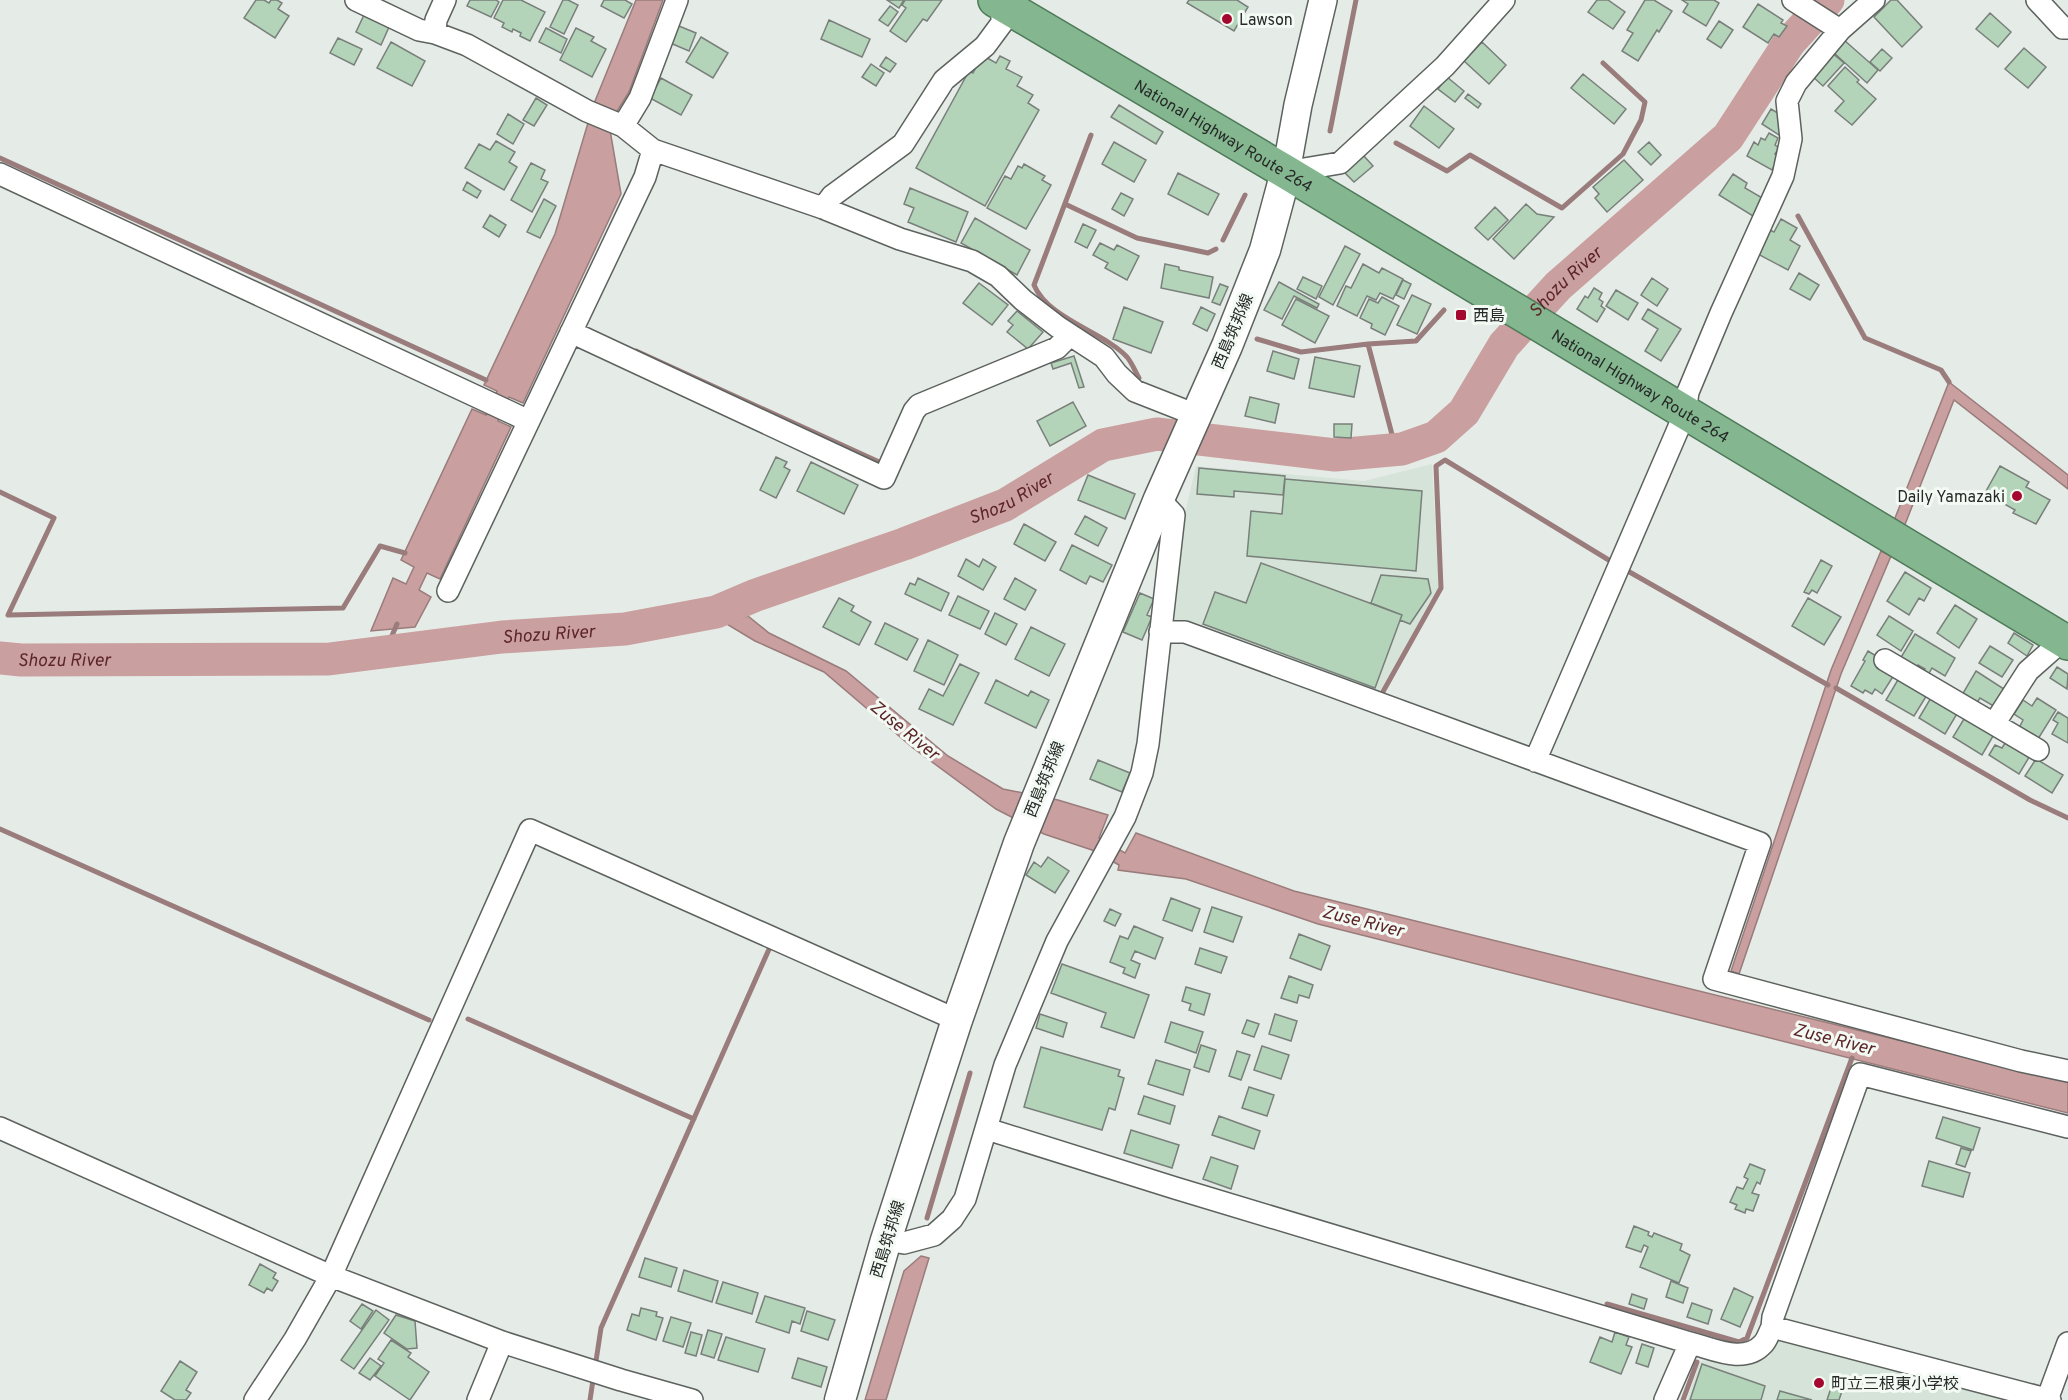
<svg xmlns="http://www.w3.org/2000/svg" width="2068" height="1400" font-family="Overpass,'Noto Sans JP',sans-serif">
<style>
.built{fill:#d6e3d8}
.water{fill:#ca9f9f;stroke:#997c7b;stroke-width:1.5}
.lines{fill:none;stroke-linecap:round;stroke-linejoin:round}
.stream{stroke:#997c7b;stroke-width:5}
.river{stroke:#ca9f9f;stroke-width:33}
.building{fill:#b3d4b9;stroke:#797f7a;stroke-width:1.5}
.minor-casing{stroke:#5d625e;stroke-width:24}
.tertiary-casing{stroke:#5d625e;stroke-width:30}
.secondary-casing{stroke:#5d625e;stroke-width:33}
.trunk-casing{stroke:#507a5a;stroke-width:36}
.minor{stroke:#fff;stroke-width:21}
.tertiary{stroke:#fff;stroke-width:27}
.secondary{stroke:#fff;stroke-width:30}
.trunk{stroke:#84b790;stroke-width:33}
.poi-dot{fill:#a4082e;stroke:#f3faf4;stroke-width:2}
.labels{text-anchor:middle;stroke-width:6;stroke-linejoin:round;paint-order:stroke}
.poi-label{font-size:16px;fill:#262927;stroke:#f3faf4;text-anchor:start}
.street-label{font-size:16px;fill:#262927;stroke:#f3faf4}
.water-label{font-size:18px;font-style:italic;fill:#5c2528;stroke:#f3faf4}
</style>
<rect width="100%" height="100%" fill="#e5ece7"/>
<path class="built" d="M1432,464L1439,587L1377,696L1172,621L1183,522L1196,466L1364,481Z
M1779,1341L2011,1400H1687L1700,1362L1709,1359L1743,1366L1759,1356L1769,1357Z"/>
<path class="water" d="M636,0H663L629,92L614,116L610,130L621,194L523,403L509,397L498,421L511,427L440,579L427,573L419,590L431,597L415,627L371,631L393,578L406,584L414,567L401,560L472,409L486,415L497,391L484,385L555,234L593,106Z
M1949,382L2068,475V489L1954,400L1904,527L1893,523Z
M1881,551L1891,556L1841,674L1739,974L1731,971L1831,670Z
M748,616L769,633L846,671L948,756L1003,789L1058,800L1108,815L1099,838L1125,853L1136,833L1294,891L2068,1082V1113L1318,924L1186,879L1118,870L1119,865L1092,850L1044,834L996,809L913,748L824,672L755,641L725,623Z
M921,1256L929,1258L886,1400H865L904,1271Z"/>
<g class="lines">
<path class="stream" d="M1330,131L1356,0
M1091,135L1034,285C1048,319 1104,332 1127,357C1132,363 1135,371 1139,378
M1396,143L1447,171L1470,155L1562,208L1623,154L1641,120L1645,102L1603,63
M0,158L486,380
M1065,204L1137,238L1208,253L1216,249
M1798,216L1865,338L1941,370L1949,382
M1223,240L1245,195
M1257,339L1301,352L1368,344
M636,351L877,461
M1402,449L1394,442L1368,344L1416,341L1444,310
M0,492L54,518L8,615L343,608L380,546L405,553
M1626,570L1828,685
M385,652L397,624
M1836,688L2030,800L2068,818
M1380,697L1441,588L1436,466L1445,460L1612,562
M0,829L429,1020
M468,1019L694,1119
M927,1218L970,1073
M1607,1304L1739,1342L1747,1338L1852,1058
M596,1361L601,1328L770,947
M590,1400L593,1380
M1683,1400L1697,1362"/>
<path class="river" id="s1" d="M0,658L21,660L329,659L502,637L625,629L716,612L756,595L904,544L1005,505L1103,445L1157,434L1335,455L1402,449L1436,437L1464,412L1504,345L1558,286L1728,137L1789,43L1828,0"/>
</g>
<path class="building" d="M256,0H264L269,3L271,0H277L282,3L278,9L289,16L275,38L244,18Z
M470,0H496L499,2L491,17L467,6Z
M503,0H521L545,12L530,41L520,36L521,33L513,29L512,32L502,27L504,23L494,18Z
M563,0H568L578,5L564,34L550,27Z
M604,0H625L632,4L624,18L601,6Z
M887,0H904L899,8Z
M905,0H942L927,21L923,19L906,42L890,31L906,8L902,5Z
M1189,0H1237L1248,7L1234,31L1187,3Z
M1597,0H1608L1625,12L1613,29L1588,12Z
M1645,0H1654L1672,11L1659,32L1657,30L1638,61L1622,51L1633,33L1627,30Z
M1682,0H1714L1719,3L1706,26L1683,12L1688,4Z
M1891,0H1897L1922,27L1902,47L1874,17Z
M1758,4L1783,20L1781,23L1787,26L1779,37L1774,34L1768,43L1743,27Z
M890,6L898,12L888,26L879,20Z
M1990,13L2011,32L1998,47L1976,29Z
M364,15L389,27L381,45L356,32Z
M829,20L870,39L862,57L821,39Z
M1719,21L1733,30L1721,48L1707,39Z
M674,24L696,33L689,51L668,42Z
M546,28L567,39L561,53L539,42Z
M576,28L594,37L591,41L606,49L592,77L560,60Z
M701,37L728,53L713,78L686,62Z
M338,38L362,49L354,65L330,53Z
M1844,40L1878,70L1867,83L1833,52Z
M391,42L425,61L412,86L377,68Z
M1482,42L1506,65L1489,84L1464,61Z
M2024,48L2046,67L2028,88L2005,69Z
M1882,49L1892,58L1880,71L1870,62Z
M1832,53L1844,63L1823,86L1812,76Z
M982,55L996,63L1000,56L1010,61L1006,69L1022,77L1017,86L1033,95L1028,103L1039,110L985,206L916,168L969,71L973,73Z
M886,57L896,64L890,72L880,66Z
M871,64L884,73L876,86L862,77Z
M1845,67L1859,80L1857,82L1876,99L1852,125L1835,111L1844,101L1828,86Z
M1583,74L1626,109L1614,124L1571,88Z
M1447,77L1464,91L1455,102L1438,89Z
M661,78L692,95L681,115L650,98Z
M1468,94L1481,104L1478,108L1465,98Z
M536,98L547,105L534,126L523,120Z
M1119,105L1163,132L1156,144L1111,117Z
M1424,106L1454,129L1439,148L1410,126Z
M1771,109L1781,115L1782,137L1762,124Z
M508,114L524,124L513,144L497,134Z
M1769,133L1778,138L1775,145L1779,148L1775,154L1779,156L1772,170L1747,156L1754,142L1758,145L1761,138L1765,140Z
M496,141L515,152L509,162L517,167L504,190L465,168L479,144L490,150Z
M1114,142L1146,160L1134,182L1102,164Z
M1649,142L1661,155L1651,165L1638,152Z
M1363,155L1373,166L1354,182L1344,172Z
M1624,160L1643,180L1607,212L1595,198L1599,194L1593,187Z
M531,163L545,170L541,179L548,182L532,212L511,200Z
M1024,164L1045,176L1042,180L1051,185L1026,229L987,208L1005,176L1011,179L1018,166L1022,168Z
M1178,173L1219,194L1208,215L1168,194Z
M1733,174L1747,183L1745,188L1764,199L1753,216L1719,195Z
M467,182L481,191L477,198L463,190Z
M910,188L968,212L956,242L908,222L914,208L904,204Z
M1121,193L1133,199L1124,216L1112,209Z
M544,199L556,206L540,238L527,232Z
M1526,204L1537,214L1554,217L1514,259L1493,239Z
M1495,207L1508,220L1488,240L1475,228Z
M490,215L506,225L499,237L483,227Z
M975,218L1030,250L1017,275L961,243Z
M1781,219L1797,228L1790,240L1800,246L1788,270L1756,253L1768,229L1774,232Z
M1083,224L1096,230L1087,248L1075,242Z
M1100,243L1114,250L1117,245L1139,256L1127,280L1105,268L1108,263L1093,255Z
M1345,246L1360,254L1333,305L1319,297Z
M1165,264L1179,267V270L1213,277L1209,298L1161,288Z
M1363,264L1379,273L1382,268L1403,279L1393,299L1380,293L1376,300L1367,296L1357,316L1337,306L1346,286L1351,288Z
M1799,273L1819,285L1810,300L1790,289Z
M1303,277L1322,286L1316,299L1297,289Z
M1652,278L1668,289L1657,306L1641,295Z
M1403,280L1411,284L1404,299L1396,295Z
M1279,282L1319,304L1317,308L1294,296L1282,319L1264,310Z
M979,283L1008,305L992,325L963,303Z
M1220,284L1228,287L1220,305L1212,302Z
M1594,288L1602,293L1599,299L1603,302L1601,306L1605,309L1597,322L1577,309L1585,296L1588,298Z
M1616,290L1638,303L1628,320L1606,306Z
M1412,295L1431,304L1417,334L1397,325Z
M1382,297L1399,306L1385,335L1371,328L1372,324L1360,318L1369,299L1378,303Z
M1296,299L1329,316L1315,343L1282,325Z
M1124,307L1163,322L1151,353L1113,339Z
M1201,307L1215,314L1207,331L1193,324Z
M1648,309L1681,329L1661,361L1645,351L1658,329L1642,319Z
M1017,311L1043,332L1028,349L1007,332L1013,325L1008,321Z
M1273,351L1299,359L1294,379L1267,371Z
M1074,356L1084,387L1079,388L1071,363L1053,369L1051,363Z
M1315,357L1360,366L1354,397L1309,388Z
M1250,397L1279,404L1275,423L1245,416Z
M1073,402L1086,426L1050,446L1037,421Z
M1334,424H1352L1351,438L1334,437Z
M776,457L787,462L784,467L790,470L776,498L760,490Z
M811,462L858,485L844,514L797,491Z
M2000,466L2029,482L2026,487L2050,500L2036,524L2013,513L2015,510L1985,493Z
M1199,468L1285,476L1283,495L1234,491V497L1197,494Z
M1088,475L1135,494L1125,519L1078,500Z
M1285,479L1422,491L1416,571L1247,556L1251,511L1282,514Z
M1085,516L1107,528L1098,546L1075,534Z
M1024,524L1056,542L1045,561L1014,544Z
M1072,545L1112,565L1103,582L1090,576L1086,584L1060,570Z
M966,559L979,567L983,559L996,567L983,590L958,576Z
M1821,560L1832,566L1817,593L1812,590L1809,594L1804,592Z
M1261,563L1402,615L1375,688L1203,624L1215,592L1246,603Z
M1905,572L1931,588L1924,601L1919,598L1909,615L1887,601Z
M1381,575L1428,579L1431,593L1410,624L1400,620L1402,615L1371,603Z
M918,578L949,593L941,611L905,594L910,583L915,585Z
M1015,578L1036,590L1025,610L1004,599Z
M1140,593L1154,599L1147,615L1152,617L1142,640L1123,632Z
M958,596L989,611L980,629L949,615Z
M839,598L854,606L851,611L871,622L859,645L823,627Z
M1808,598L1841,617L1824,645L1792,626Z
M1955,605L1977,619L1959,648L1937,633Z
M995,613L1017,624L1006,645L985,634Z
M1889,616L1913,631L1901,651L1877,635Z
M885,623L918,639L907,660L875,644Z
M1031,627L1065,644L1049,676L1015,659Z
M2014,633L2033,645L2027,656L2008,643Z
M1915,634L1955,658L1945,676L1932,668L1928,675L1922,672L1925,669L1918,665L1916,668L1900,659Z
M928,640L958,655L944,685L914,671Z
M1990,646L2013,660L2002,677L1979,663Z
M1868,651L1881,659L1894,675L1882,694L1875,689L1872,694L1865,690L1863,693L1851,686L1865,661L1863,660Z
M960,664L979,673L953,725L919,709L929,689L943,696Z
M2057,667L2068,674L2067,689L2050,678Z
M1976,671L2007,691L1997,708L1980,698L1976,704L1962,695Z
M1899,678L1927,695L1914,716L1886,700Z
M996,680L1028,696L1031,691L1049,700L1036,728L985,703Z
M1932,696L1958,712L1945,734L1919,718Z
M2037,698L2056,710L2038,739L2019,728L2023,720L2014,714L2023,700L2032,706Z
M2058,712L2068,718V743L2052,734L2058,723L2053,720Z
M1967,714L1996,731L1982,755L1953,737Z
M2007,740L2031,754L2019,774L1989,755L1995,745L2002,748Z
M2036,759L2063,775L2052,793L2025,776Z
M1098,760L1130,773L1122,792L1090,779Z
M1048,857L1069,871L1055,893L1026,875L1034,862L1041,867Z
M1171,898L1200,909L1192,931L1163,920Z
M1212,907L1242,917L1233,942L1204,932Z
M1110,909L1121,914L1115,926L1104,921Z
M1134,926L1163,938L1155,959L1135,951L1131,960L1140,964L1135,978L1123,973L1125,968L1110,962L1120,936L1128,939Z
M1299,934L1330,946L1321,970L1290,958Z
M1200,948L1227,957L1221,973L1195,964Z
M1062,964L1149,995L1134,1038L1101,1027L1106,1013L1051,993Z
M1289,976L1313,985L1309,998L1299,995L1297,1003L1281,998Z
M1186,987L1210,994L1204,1015L1189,1010L1191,1004L1182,1001Z
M1040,1014L1067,1023L1063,1037L1036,1028Z
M1275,1014L1297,1021L1291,1041L1269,1034Z
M1247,1020L1259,1024L1254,1037L1242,1033Z
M1171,1022L1203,1032L1196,1053L1165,1042Z
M1201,1045L1216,1050L1209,1072L1194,1067Z
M1262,1046L1289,1055L1281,1079L1254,1070Z
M1041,1047L1120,1070L1118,1076L1124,1078L1115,1110L1109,1108L1102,1130L1024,1107Z
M1237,1051L1250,1055L1241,1080L1229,1076Z
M1156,1060L1190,1070L1183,1095L1148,1084Z
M1249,1087L1274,1095L1267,1116L1242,1108Z
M1144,1096L1175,1106L1170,1124L1138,1114Z
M1219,1116L1260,1131L1254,1149L1212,1135Z
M1943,1117L1980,1128L1973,1150L1936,1138Z
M1131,1130L1179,1145L1172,1168L1124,1153Z
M1961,1148L1971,1151L1965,1167L1956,1164Z
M1211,1157L1238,1166L1231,1189L1203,1179Z
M1929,1161L1970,1173L1963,1197L1922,1186Z
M1750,1164L1765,1170L1760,1184L1757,1182L1752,1193L1759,1195L1753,1211L1746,1209L1745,1213L1735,1209L1737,1205L1730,1202L1737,1187L1743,1189L1748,1179L1744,1177Z
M1634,1226L1649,1232L1648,1235L1652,1237L1654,1233L1682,1244L1680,1250L1690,1255L1679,1283L1640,1267L1648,1247L1644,1245L1641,1252L1626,1247Z
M645,1258L677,1268L671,1287L639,1277Z
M260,1264L276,1273L273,1278L278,1281L272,1291L267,1288L264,1293L249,1285Z
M684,1270L718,1281L712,1302L678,1291Z
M1671,1281L1688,1288L1683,1303L1666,1297Z
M723,1282L758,1293L752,1314L716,1303Z
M1734,1288L1753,1297L1740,1327L1721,1319Z
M1632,1294L1647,1299L1644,1309L1629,1304Z
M765,1296L805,1308L800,1324L792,1321L789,1333L756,1322Z
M1692,1303L1712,1310L1708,1324L1687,1317Z
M362,1304L373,1311L361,1329L350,1321Z
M641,1308L657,1312L656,1316L663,1318L656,1340L627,1330L632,1314L639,1316Z
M376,1310L389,1320L354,1369L341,1360Z
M807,1311L835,1320L828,1340L801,1331Z
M396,1315L415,1321L417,1348L407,1349L384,1333Z
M671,1317L691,1323L683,1347L663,1341Z
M708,1330L722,1334L714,1358L701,1354Z
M691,1332L702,1335L696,1356L685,1353Z
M1615,1332L1629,1337L1626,1345L1632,1347L1621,1374L1590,1362L1600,1337L1612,1342Z
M726,1337L765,1349L758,1372L718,1360Z
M391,1340L411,1353L408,1357L429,1372L410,1400L375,1376L384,1363L378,1359Z
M1642,1344L1654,1348L1648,1367L1636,1363Z
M370,1358L381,1366L370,1380L359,1373Z
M798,1358L827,1367L821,1387L792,1378Z
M180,1361L197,1372L186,1390L191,1393L186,1400H175L161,1391Z
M1702,1364L1765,1386L1761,1400H1690Z
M1831,1388L1842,1391L1839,1400H1827Z
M1780,1391L1812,1400H1777Z"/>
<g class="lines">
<defs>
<path id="minor" d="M356,0L419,30L435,33L467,45L587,111L623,126L653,150L823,208L900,239L972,261L998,276L1023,300L1058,327L1104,357L1117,374L1135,391L1196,415
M1793,0L1840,30
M2037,0L2063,28H2068
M435,33L436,20L445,0
M623,126L640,98L677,0
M1286,172L1340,163L1445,66L1504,0
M0,174L529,421
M823,208L832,196L903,144L944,80L985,46L1002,23V4L1005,0
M571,332L884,478L914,411L919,405L1057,348L1070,335
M448,591L645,177L653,150
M1160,632H1185L1760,843L1714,979L2021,1061L2068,1071
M1885,660L1994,724L2028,671L2063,640
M1994,724L2038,750
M1535,761L1685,413L1688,392L1721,313L1783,176L1791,139L1787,101L1796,83L1840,30L1874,0
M0,1128L331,1276L530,830L957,1020
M987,1129L1175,1188L1690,1343C1712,1348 1744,1365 1763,1344C1767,1340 1769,1333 1772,1327L2050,1400
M886,1240L904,1243L934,1235L952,1219L965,1199L1005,1065L1057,941L1125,817L1142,773L1148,744L1174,515L1159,499
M1772,1327L1773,1317L1860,1074L2068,1127
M255,1400L295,1339L331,1276L502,1342L621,1380L692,1400
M478,1400L502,1342
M1665,1400L1690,1343
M2047,1400L2068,1343"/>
<path id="tertiary" d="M1286,172L1298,105L1323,0"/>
<path id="secondary" d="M840,1400L886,1240L957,1020L1019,843L1159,499L1227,346L1265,250L1286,172"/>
<g id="trunk">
<path id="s2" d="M995,0L1286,172L2068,643"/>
</g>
</defs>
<use href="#minor" class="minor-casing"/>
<use href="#tertiary" class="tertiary-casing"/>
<use href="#secondary" class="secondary-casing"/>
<use href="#trunk" class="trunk-casing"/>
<use href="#minor" class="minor"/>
<use href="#tertiary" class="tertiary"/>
<use href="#secondary" class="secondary"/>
<use href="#trunk" class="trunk"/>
</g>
<g class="poi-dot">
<circle cx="1227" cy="19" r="6"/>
<rect x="1455" y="309" width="12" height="12" rx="3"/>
<circle cx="2017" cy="496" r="6"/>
<circle cx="1819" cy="1383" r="6"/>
</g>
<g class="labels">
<g class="poi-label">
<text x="1239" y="25">Lawson</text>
<text x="1473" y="321">西島</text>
<text x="2005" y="502" text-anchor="end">Daily Yamazaki</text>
<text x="1831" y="1389">町立三根東小学校</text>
</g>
<g class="street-label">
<text dy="6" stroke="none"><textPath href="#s2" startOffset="266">National Highway Route 264</textPath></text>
<text transform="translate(1232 331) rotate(-67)" y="6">西島筑邦線</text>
<text dy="6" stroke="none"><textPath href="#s2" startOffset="752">National Highway Route 264</textPath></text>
<text transform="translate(1044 779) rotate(-68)" y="6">西島筑邦線</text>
<text transform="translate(887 1239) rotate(-73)" y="6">西島筑邦線</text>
</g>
<g class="water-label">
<text dy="6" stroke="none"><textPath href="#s1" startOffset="1684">Shozu River</textPath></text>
<text dy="6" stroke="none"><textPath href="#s1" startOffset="1036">Shozu River</textPath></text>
<text dy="6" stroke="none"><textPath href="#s1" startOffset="550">Shozu River</textPath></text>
<text dy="6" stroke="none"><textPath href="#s1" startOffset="64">Shozu River</textPath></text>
<text transform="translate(905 730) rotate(39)" y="6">Zuse River</text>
<text transform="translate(1363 921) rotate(14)" y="6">Zuse River</text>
<text transform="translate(1834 1039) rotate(14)" y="6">Zuse River</text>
</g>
</g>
</svg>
